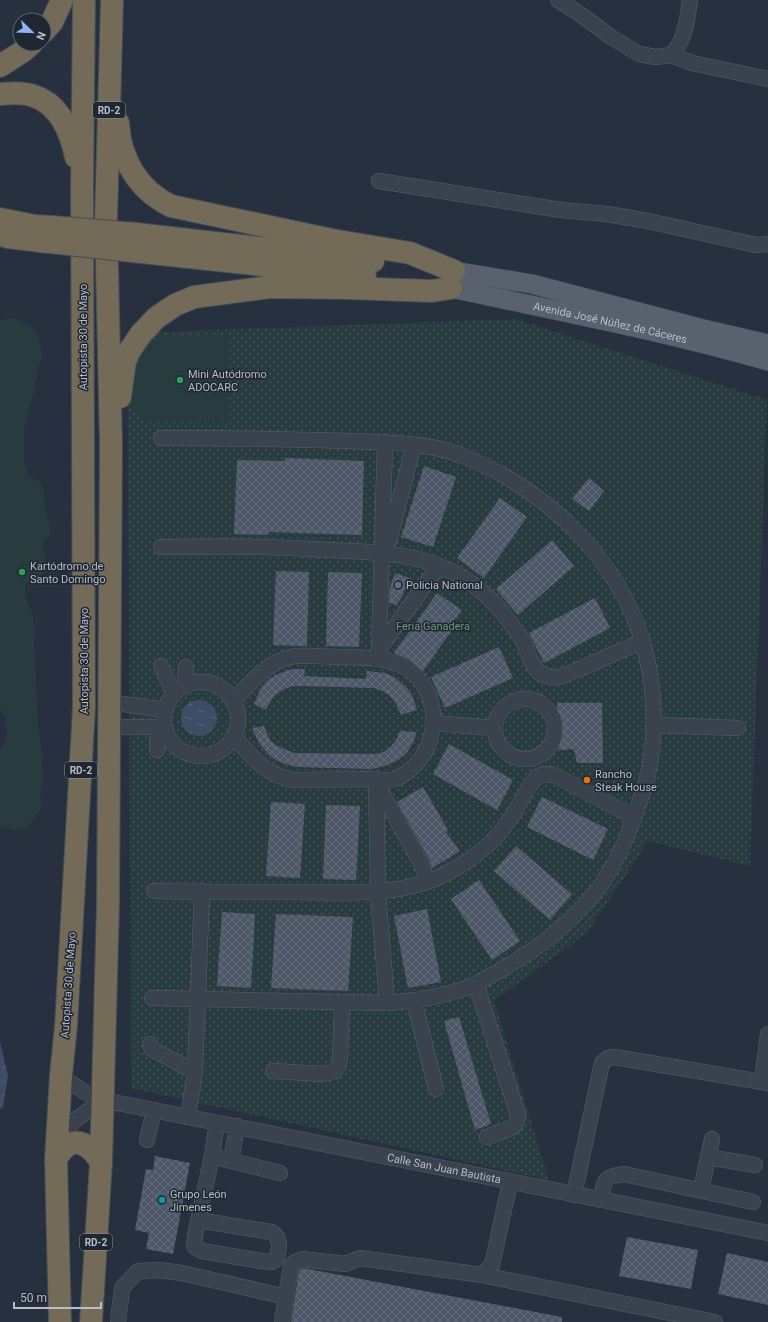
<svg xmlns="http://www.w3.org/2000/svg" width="768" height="1322" font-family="Roboto,sans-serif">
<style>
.park{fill:url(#park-dots)}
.garden{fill:#283c3f}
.water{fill:url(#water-ripples)}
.building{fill:url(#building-cross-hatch)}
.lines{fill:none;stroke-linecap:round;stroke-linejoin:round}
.minor-casing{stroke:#58606c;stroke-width:16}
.major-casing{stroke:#444b57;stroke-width:20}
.highway-casing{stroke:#454d59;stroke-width:24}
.minor{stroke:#3a424e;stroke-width:15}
.major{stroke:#59616e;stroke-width:19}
.highway{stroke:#746a58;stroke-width:22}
.highway-bridge-casing{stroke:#454d59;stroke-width:24;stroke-linecap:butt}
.highway-bridge{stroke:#746a58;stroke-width:22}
.leisure-dot{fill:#2e9e5b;stroke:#1f2733;stroke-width:1.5}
.service-dot{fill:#5c6f8a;stroke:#1f2733;stroke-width:1.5}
.food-dot{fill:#e8710a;stroke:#1f2733;stroke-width:1.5}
.culture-dot{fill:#0f9aa8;stroke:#1f2733;stroke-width:1.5}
.labels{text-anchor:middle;stroke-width:3;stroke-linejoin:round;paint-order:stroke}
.shield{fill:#1f2733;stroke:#89909c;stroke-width:1}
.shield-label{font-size:10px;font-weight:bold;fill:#b7bdc9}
.street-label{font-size:11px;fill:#b7bdc9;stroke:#1f2733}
.poi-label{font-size:11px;fill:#b7bdc9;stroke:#1f2733;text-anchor:start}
.park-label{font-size:11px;fill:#6f987a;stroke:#1f2733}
</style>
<defs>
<pattern id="park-dots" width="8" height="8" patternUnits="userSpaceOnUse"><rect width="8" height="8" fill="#283c3f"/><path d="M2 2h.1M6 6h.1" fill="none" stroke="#455659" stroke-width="1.8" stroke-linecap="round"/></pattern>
<pattern id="water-ripples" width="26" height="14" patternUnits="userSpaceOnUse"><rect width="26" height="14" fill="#3d4d66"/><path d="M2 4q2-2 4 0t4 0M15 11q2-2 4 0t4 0" fill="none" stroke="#57657b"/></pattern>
<pattern id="building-cross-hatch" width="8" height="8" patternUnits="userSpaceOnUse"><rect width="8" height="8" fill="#4d5767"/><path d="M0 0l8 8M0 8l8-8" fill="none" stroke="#646d7b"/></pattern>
</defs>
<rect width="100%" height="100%" fill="#27303e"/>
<path class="park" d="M515,319L767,400L750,866L647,841L639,856L586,934L494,1001L549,1180L131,1088L128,365L157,332Z"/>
<path class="garden" d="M13,318C35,325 40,333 42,355L24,431V460L28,475L41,483L44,490L45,512L49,522L50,529L49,536L41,547L45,554L46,570C41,576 37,579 28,580L25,587V596L33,615L38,725L40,736L43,777L40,797L42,803L40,810L27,827L15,831L4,827L0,825V751L7,738V729L6,719L0,709V320Z
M163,335L229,337L227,422L148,421C134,414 132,412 130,396C128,367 143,352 163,335Z"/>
<path class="water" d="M181 718a18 18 0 1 1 36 0a18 18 0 1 1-36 0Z
M0,1042L8,1076L3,1107L0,1109Z"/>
<path class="building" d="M285,458L364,461L362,535L268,532V535L234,534L237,460L285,461Z
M424,466L456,477L433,547L401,537Z
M589,478L604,491L589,511L572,499Z
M500,498L527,517L484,578L457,558Z
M552,540L574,566L518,615L496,589Z
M276,571L309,572L307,646L273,645Z
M328,572L362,573L359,647L326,646Z
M395,573L409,578L402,597L396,605L389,603L390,587Z
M437,593L462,610L452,623L455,626L423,671L410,660L394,653Z
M595,598L610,628L544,663L529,633Z
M499,647L513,678L445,708L431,677Z
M292,669H305L304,676L366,679L367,671L385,673L394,677L406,687L412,695L417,710L401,715L395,702L389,695L382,691L374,688L303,686H292L279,692L273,697L266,710L254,704L261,688L269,679L278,674Z
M557,703H602L603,763H577L574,749L559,750Z
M264,726L270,740L277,746L294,753L375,754L384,752L391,746L396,740L400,731L417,732L413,742L407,753L398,760L385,766L372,769L298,767L285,764L274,759L267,753L259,743L252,728Z
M449,744L513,780L497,810L433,774Z
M423,787L448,830L446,832L460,851L432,868L430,861L397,802Z
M542,797L608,829L593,860L527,827Z
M271,802L305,804L300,878L266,876Z
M326,805L360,806L356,880L323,879Z
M516,846L572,894L550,920L494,871Z
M479,880L520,941L492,960L451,899Z
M427,909L441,982L408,988L394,916Z
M222,912L255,914L251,988L217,986Z
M276,914L353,917L348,991L271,988Z
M459,1017L491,1124L475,1130L444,1021Z
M155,1156L190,1163L173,1254L146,1249L149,1233L135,1230L146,1169L153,1170Z
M627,1237L698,1250L691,1289L619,1276Z
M727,1253L768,1262V1305L718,1294Z
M303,1268L562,1317V1322H291L299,1270Z"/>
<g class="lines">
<defs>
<g id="minor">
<path d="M558,0L580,14L611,37L639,54L656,57L671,55C686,39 687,20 690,0"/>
<path d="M671,55L692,63L768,79"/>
<path d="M379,181L561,210L607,214L648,221L756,245L768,244"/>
<path d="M389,541L413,448L416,445"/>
<path d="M161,547C192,547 224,546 255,547C280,547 306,549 331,550C369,552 409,552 444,568C478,582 504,611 523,641C528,651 531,667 540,673C548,678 555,678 563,676L643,641"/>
<path d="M379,649L435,571L441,567"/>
<path d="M381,659L379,649L385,442"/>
<path d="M161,666L174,694"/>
<circle cx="201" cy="719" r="37"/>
<path d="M185,686L186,667"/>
<circle cx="525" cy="729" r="30"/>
<path d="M110,702L165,710"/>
<path d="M433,723L495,728"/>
<path d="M654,725L738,728"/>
<path d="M110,727H165"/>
<path d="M232,738L237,740C254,759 264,773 291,780L376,779C380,780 384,781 388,780C396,780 404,775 410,770C441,745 442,690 406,668C386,656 361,658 338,657C322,657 305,654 290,657C269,661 247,686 233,701"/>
<path d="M157,750V727"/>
<path d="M376,779L378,892L387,1003"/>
<path d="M378,786L422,865L427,881"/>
<path d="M154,891C199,892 243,892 287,892C343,892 403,899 453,870C478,856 499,838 514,813C521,803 528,784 537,777C542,773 548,774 554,775L634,817"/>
<path d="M476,984L518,1115L516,1124L513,1127L487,1137"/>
<path d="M152,998L387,1003C414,1001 441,997 466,988C484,981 498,972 514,962C542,945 567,925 589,900C609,877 623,849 633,820C638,807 643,793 647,779C657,734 656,684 642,640C617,557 546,491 468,458C431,442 390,443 351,441C288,439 225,438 161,438"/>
<path d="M414,1001L436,1089"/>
<path d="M150,1044L152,1049L195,1072L202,891"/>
<path d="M273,1071L323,1074L334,1072L338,1066L340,1059L342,1002"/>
<path id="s1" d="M61,1075C74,1086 87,1095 103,1100L768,1233"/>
<path d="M762,1082L768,1034"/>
<path d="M188,1117L195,1072"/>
<path d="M58,1138L74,1121L103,1100"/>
<path d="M147,1140L154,1110"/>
<path d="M212,1156L280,1173"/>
<path d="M708,1157L755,1165"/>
<path d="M231,1161L237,1126"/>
<path d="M701,1190L712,1139"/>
<path d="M574,1195L602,1063L608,1058L615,1057L768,1083"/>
<path d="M601,1200C605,1180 602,1177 624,1174L753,1202"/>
<path d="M198,1220L271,1232C282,1237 279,1249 277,1259L271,1262L261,1261L202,1251L195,1247L194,1242L196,1230L212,1156L217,1123"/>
<path d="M482,1275L715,1322"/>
<path d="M118,1322L122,1288L138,1271L159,1270L182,1273L286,1297"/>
<path d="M282,1322L291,1266L295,1262L302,1259L345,1264L360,1258L482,1275L492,1265L510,1182"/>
</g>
<g id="major">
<path d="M454,271L532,284L703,329L768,344"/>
<path id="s2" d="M451,288C557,311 664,331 768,361"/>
</g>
<path id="highway" d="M44,31L52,22L62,0
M0,66L22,52L31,44
M0,94C10,93 24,92 34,96C61,105 71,133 76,157
M118,123C120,159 138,190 171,206L332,240L410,253L454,271
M0,219L35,226L52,227
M136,234L373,261
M0,235L8,237L48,242
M132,251L365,276
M120,397L125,361L130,350L141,334L156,318L175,305L194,297L270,287L348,288L432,291L451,288
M56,1159C71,1133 87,1141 101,1162
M60,1322L56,1159L61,1075L66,1026L84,707L82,192L84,0
M91,1322L101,1162L108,904L111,445L106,221L112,0"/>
</defs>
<use href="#minor" class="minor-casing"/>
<use href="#major" class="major-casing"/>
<use href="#highway" class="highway-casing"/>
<use href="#minor" class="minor"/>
<use href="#major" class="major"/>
<use href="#highway" class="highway"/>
<defs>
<path id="highway-bridge" d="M52,227L136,234
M50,242L132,251"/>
</defs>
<use href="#highway-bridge" class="highway-bridge-casing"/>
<use href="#highway-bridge" class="highway-bridge"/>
</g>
<g class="leisure-dot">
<circle cx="180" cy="380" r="4"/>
<circle cx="22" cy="572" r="4"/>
</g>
<circle class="service-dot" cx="398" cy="585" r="4"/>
<circle class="food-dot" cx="587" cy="780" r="4"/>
<circle class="culture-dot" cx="162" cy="1200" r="4"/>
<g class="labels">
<g class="shield">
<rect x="93" y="102" width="32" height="16" rx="3"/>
<rect x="65" y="762" width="32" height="16" rx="3"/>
<rect x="80" y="1234" width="32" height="16" rx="3"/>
</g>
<g class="shield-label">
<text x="109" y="114">RD-2</text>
<text x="81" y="774">RD-2</text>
<text x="96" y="1246">RD-2</text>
</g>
<g class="street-label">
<text dy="4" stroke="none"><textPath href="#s2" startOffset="163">Avenida José Núñez de Cáceres</textPath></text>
<text transform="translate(83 337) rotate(-90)" y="4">Autopista 30 de Mayo</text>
<text transform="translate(84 661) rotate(-90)" y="4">Autopista 30 de Mayo</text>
<text transform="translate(68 985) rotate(-86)" y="4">Autopista 30 de Mayo</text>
<text dy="4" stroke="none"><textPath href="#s1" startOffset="397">Calle San Juan Bautista</textPath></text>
</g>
<g class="poi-label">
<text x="188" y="378">Mini Autódromo<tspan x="188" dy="13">ADOCARC</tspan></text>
<text x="30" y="570">Kartódromo de<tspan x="30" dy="13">Santo Domingo</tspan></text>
<text x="406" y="589">Policia National</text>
<text x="595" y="778">Rancho<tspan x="595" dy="13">Steak House</tspan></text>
<text x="170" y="1198">Grupo León<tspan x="170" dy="13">Jimenes</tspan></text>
</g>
<g class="park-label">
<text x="433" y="630">Feria Ganadera</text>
</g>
</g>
<g transform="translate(32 32) rotate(113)"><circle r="19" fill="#1f2733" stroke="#5c636f"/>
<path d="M0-3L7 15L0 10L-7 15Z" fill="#93b4f2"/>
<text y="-6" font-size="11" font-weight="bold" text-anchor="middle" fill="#b7bdc9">N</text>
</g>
<path d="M14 1302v6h87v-6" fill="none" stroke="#b7bdc9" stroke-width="2"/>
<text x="20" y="1302" font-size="12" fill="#b7bdc9" stroke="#1f2733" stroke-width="3" paint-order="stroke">50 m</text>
</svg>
